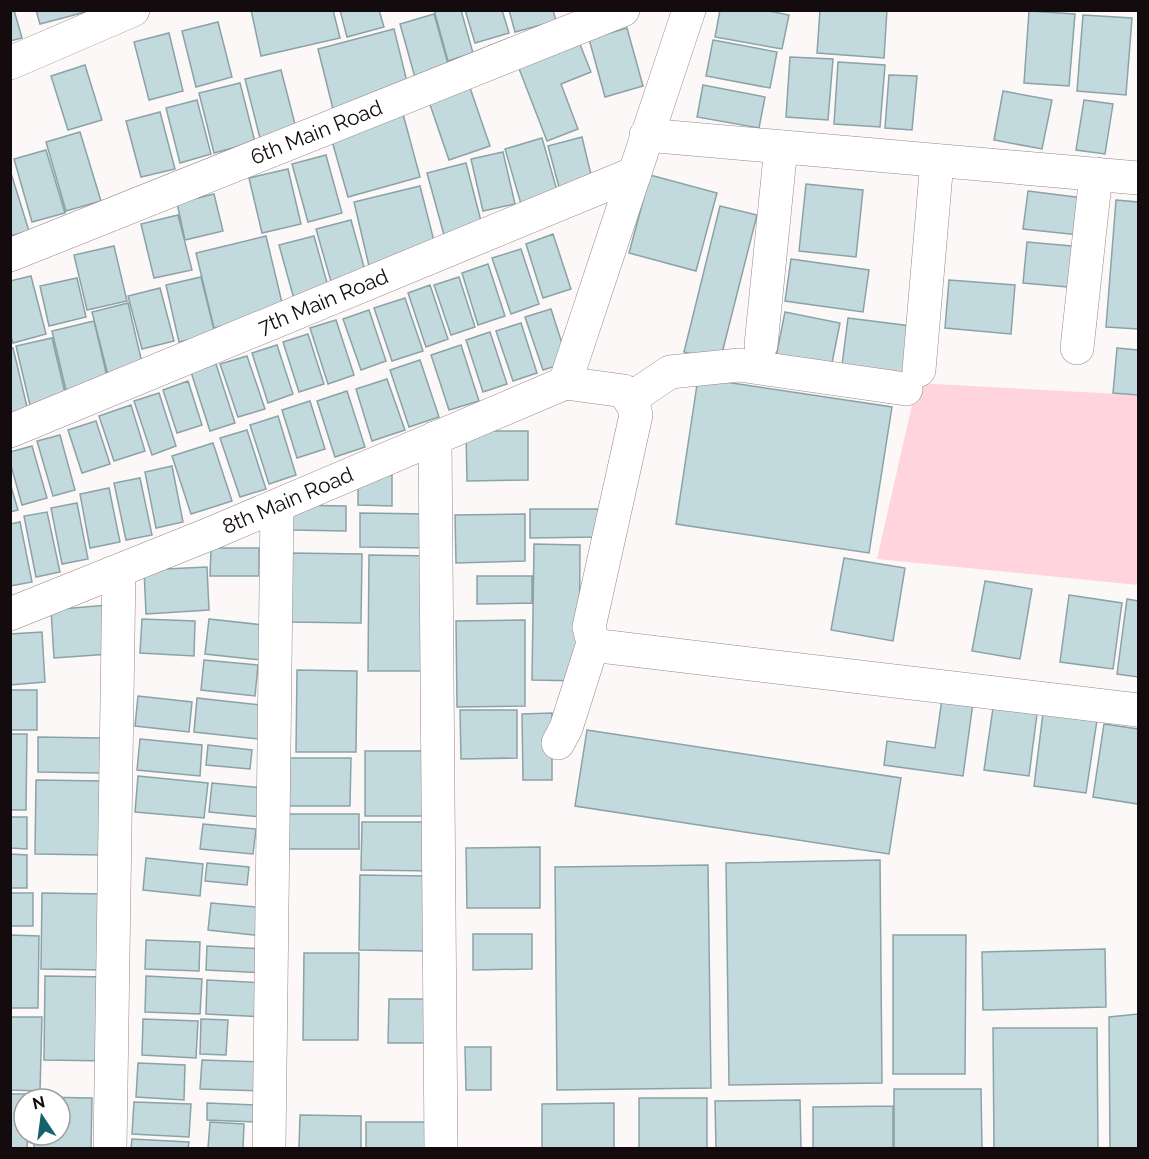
<svg xmlns="http://www.w3.org/2000/svg" width="1149" height="1159" font-family="Raleway,sans-serif">
<style>
.green{fill:#ffd4dc}
.building{fill:#c2d9de;stroke:#8ba2a6;stroke-width:1.5}
.lines{fill:none;stroke-linecap:round;stroke-linejoin:round}
.minor-casing{stroke:#9a8589;stroke-width:34}
.minor{stroke:#fff;stroke-width:33}
.labels{text-anchor:middle;stroke-width:5;stroke-linejoin:round;paint-order:stroke}
.street-label{font-size:21px;fill:#130b0d;stroke:#fff}
</style>
<rect width="100%" height="100%" fill="#fcf8f8"/>
<path class="green" d="M917,383L1138,395V585L877,559Z"/>
<path class="building" d="M10,10H14L22,38L10,41Z
M36,10H93L40,24Z
M251,10H333L340,38L261,56Z
M340,10H379L384,27L347,37Z
M434,10H461L473,53L448,61Z
M465,10H502L509,33L475,43Z
M509,10H553L556,21L515,32Z
M720,10H764L789,15L782,49L715,37Z
M820,10H887L884,58L817,53Z
M1029,11L1075,14L1069,86L1024,83Z
M434,14L450,71L416,81L400,24Z
M1083,15L1132,18L1126,95L1077,91Z
M218,22L232,77L196,87L182,31Z
M627,28L643,86L605,97L589,39Z
M394,29L409,90L333,109L318,49Z
M169,33L183,91L149,100L134,42Z
M713,40L777,52L770,88L706,76Z
M579,42L591,72L561,84L578,129L547,141L518,66Z
M790,57L833,59L828,120L786,117Z
M838,62L885,65L880,127L834,124Z
M85,65L102,120L68,130L51,76Z
M281,70L296,128L260,138L245,79Z
M889,75L917,76L912,130L885,128Z
M468,82L490,146L449,160L427,96Z
M240,83L255,142L214,153L199,93Z
M703,85L765,97L759,128L697,117Z
M1003,91L1052,100L1042,149L994,140Z
M197,100L211,154L180,163L166,108Z
M1084,100L1113,104L1105,154L1076,150Z
M160,112L175,169L141,177L126,121Z
M403,114L420,177L348,197L330,134Z
M80,132L101,201L66,211L46,142Z
M582,137L592,179L559,187L548,146Z
M542,138L558,194L521,204L505,149Z
M46,150L65,213L32,222L14,159Z
M503,152L515,204L483,211L471,159Z
M326,155L342,213L308,222L292,164Z
M466,163L482,225L444,235L427,173Z
M288,169L301,224L262,233L249,178Z
M10,170L29,231L10,236Z
M650,175L717,193L696,271L629,253Z
M806,184L863,190L856,257L799,251Z
M420,186L436,249L369,266L354,202Z
M1028,191L1083,198L1079,235L1023,229Z
M214,194L223,231L185,240L177,203Z
M1116,200L1138,202V329L1106,327Z
M720,206L757,215L720,361L684,352Z
M178,215L192,270L154,278L141,224Z
M351,220L366,274L332,285L316,229Z
M553,234L571,289L543,298L526,244Z
M266,236L284,311L214,328L196,253Z
M314,236L329,290L294,299L279,245Z
M1027,242L1083,247L1079,288L1023,283Z
M114,246L127,301L87,310L74,255Z
M521,249L539,304L511,314L492,258Z
M791,259L869,270L863,312L785,301Z
M488,264L505,316L478,325L462,273Z
M31,276L46,334L13,343L10,333V281Z
M201,277L215,334L179,342L166,285Z
M459,277L475,327L451,335L434,285Z
M77,278L86,317L49,326L40,286Z
M949,280L1015,285L1011,334L945,328Z
M430,285L448,339L426,347L408,293Z
M160,288L174,341L142,349L128,296Z
M405,298L423,351L392,361L374,308Z
M128,303L143,367L108,375L92,312Z
M551,309L568,362L543,370L525,317Z
M369,310L386,361L361,370L343,319Z
M785,312L840,323L831,368L776,357Z
M848,318L911,326L905,373L842,365Z
M336,320L354,375L328,384L310,328Z
M94,321L108,381L66,390L52,331Z
M521,323L537,373L513,381L496,331Z
M490,332L507,384L483,392L466,340Z
M308,334L324,384L299,392L283,342Z
M52,338L66,397L30,405L16,346Z
M277,345L293,394L268,403L252,353Z
M461,345L479,401L449,410L431,355Z
M13,348L29,415L10,419V349Z
M1117,348L1138,350V395L1113,393Z
M247,356L265,409L238,417L220,364Z
M420,360L439,417L409,427L390,370Z
M216,364L235,423L210,431L191,372Z
M698,378L892,407L869,553L676,524Z
M387,379L405,430L372,441L356,389Z
M188,381L202,425L177,433L163,390Z
M347,391L365,447L335,457L317,401Z
M159,393L176,446L152,455L134,401Z
M310,401L325,449L297,458L282,410Z
M131,405L145,451L114,461L99,416Z
M278,416L296,475L269,484L250,425Z
M96,421L110,464L82,473L68,430Z
M247,430L266,489L240,497L220,438Z
M466,431H528V480L467,481Z
M60,435L75,490L53,496L37,441Z
M213,443L232,501L191,514L172,456Z
M32,446L47,498L22,505L10,462V452Z
M172,466L183,522L156,528L145,472Z
M358,475H392V506L358,505Z
M140,478L152,535L126,540L114,483Z
M10,483L18,510L10,512Z
M109,488L120,542L90,548L80,494Z
M77,503L88,559L62,564L51,508Z
M292,505L346,506V531L292,530Z
M530,509H598V537L530,538Z
M47,512L60,572L36,577L24,516Z
M360,513L430,514L429,548L360,547Z
M525,514V561L456,563L455,515Z
M20,522L32,582L10,586V524Z
M534,544L580,545L579,681L532,680Z
M211,548H259V576H210Z
M289,553L362,554L361,623L288,622Z
M369,555L432,556L431,671H368Z
M844,558L905,568L893,641L831,630Z
M207,567L209,610L146,614L144,570Z
M477,576H532V603L477,604Z
M985,581L1032,589L1020,659L972,651Z
M1069,595L1122,603L1113,669L1060,662Z
M1127,599L1138,601V677L1117,674Z
M107,605L110,654L54,658L51,610Z
M142,619L195,621L194,656L140,653Z
M209,619L264,625L261,660L205,654Z
M525,620V706L457,707L456,621Z
M42,632L45,682L10,685V634Z
M204,660L258,665L255,696L201,690Z
M297,670L357,671L356,752H296Z
M10,690H37V730H10Z
M138,696L192,702L189,732L135,726Z
M197,698L261,705L258,739L194,732Z
M942,699L973,703L963,776L884,765L887,741L935,748Z
M993,708L1037,714L1029,776L984,770Z
M460,710H517V758L461,759Z
M552,713V780H523L522,714Z
M1043,713L1097,720L1086,793L1034,786Z
M1104,724L1138,729V804L1093,797Z
M587,730L901,778L889,854L575,806Z
M10,734H27L26,810H10Z
M38,737L101,738V773L38,772Z
M140,739L202,745L200,776L137,770Z
M208,745L252,750L250,769L206,765Z
M365,751H431V816H365Z
M290,758H351L350,806H289Z
M138,776L208,783L204,818L135,812Z
M36,780L103,781L102,855L35,854Z
M212,783L264,788L261,817L209,812Z
M289,814H359V849H289Z
M10,817H27V849L10,848Z
M362,822H434V871L361,870Z
M203,824L256,829L253,854L200,849Z
M540,847V908H467L466,848Z
M10,854L27,855V888H10Z
M146,858L203,864L200,896L143,890Z
M880,860L882,1083L729,1085L726,863Z
M207,863L249,867L247,885L205,881Z
M708,865L711,1088L557,1090L555,867Z
M360,875L427,876L426,951L359,950Z
M10,893H33V926H10Z
M42,893L106,894L104,970L41,969Z
M211,903L267,908L264,936L208,930Z
M473,934H532V969L473,970Z
M10,935L39,936L38,1008H10Z
M893,935H966L965,1074H893Z
M146,940L200,942L199,971L145,969Z
M207,946L267,949L265,973L206,970Z
M1105,949L1106,1007L983,1010L982,952Z
M304,953H359L358,1040H303Z
M45,976L109,977L108,1061L44,1060Z
M146,976L202,979L200,1014L145,1012Z
M207,980L267,983L265,1017L206,1014Z
M389,999H436L435,1043H388Z
M1138,1014V1148H1110L1109,1017Z
M10,1017H42L40,1091L10,1090Z
M143,1019L198,1021L196,1058L142,1055Z
M201,1019L228,1020L226,1055L200,1054Z
M993,1028H1097L1098,1148H994Z
M465,1047H491V1090H466Z
M202,1060L265,1062L264,1091L200,1089Z
M138,1063L185,1065L184,1100L136,1097Z
M894,1089H981L982,1148H894Z
M10,1094H28V1099H24V1135H28L27,1148H10Z
M35,1097L92,1098L91,1148H34V1135H60V1099Z
M639,1098H707V1148H639Z
M800,1100L801,1148H716L715,1101Z
M134,1102L191,1104L189,1137L132,1134Z
M207,1103L255,1105V1122L207,1120Z
M614,1103V1148H542V1104Z
M893,1106V1148H813V1107Z
M300,1115L361,1116V1148H299Z
M210,1122L244,1124L243,1148H208Z
M366,1122H428L427,1148H366Z
M132,1139L189,1142L188,1148H131Z"/>
<g class="lines">
<defs>
<g id="minor">
<path d="M10,63L133,10"/>
<path d="M646,135L1138,178"/>
<path id="s1" d="M10,255L623,10"/>
<path d="M761,345L781,147"/>
<path d="M1077,348L1096,174"/>
<path d="M919,370L937,161"/>
<path d="M565,383L624,391L634,407L636,415L589,627L593,643L600,646L1138,710"/>
<path d="M565,383L689,10"/>
<path d="M630,399L670,372L739,365L906,389"/>
<path id="s2" d="M10,431L635,173"/>
<path d="M435,438L441,1148"/>
<path id="s3" d="M10,614L212,533L565,383"/>
<path d="M558,743L566,728L593,643"/>
<path d="M110,1148L119,571"/>
<path d="M269,1148L277,506"/>
</g>
</defs>
<use href="#minor" class="minor-casing"/>
<use href="#minor" class="minor"/>
</g>
<g class="labels">
<g class="street-label">
<text dy="7" stroke="none"><textPath href="#s1" startOffset="330">6th Main Road</textPath></text>
<text dy="7" stroke="none"><textPath href="#s2" startOffset="339">7th Main Road</textPath></text>
<text dy="7" stroke="none"><textPath href="#s3" startOffset="300">8th Main Road</textPath></text>
</g>
</g>
<rect width="1149" height="1159" fill="none" stroke="#130b0d" stroke-width="24"/>
<g transform="translate(42 1117) rotate(347)"><circle r="28" fill="#ffffff" stroke="#a19d9e" stroke-width="1.5"/>
<path d="M0-4.5L10 22L0 15L-10 22Z" fill="#14616c"/>
<text y="-9" font-size="16" font-weight="bold" text-anchor="middle" fill="#130b0d">N</text>
</g>
</svg>
